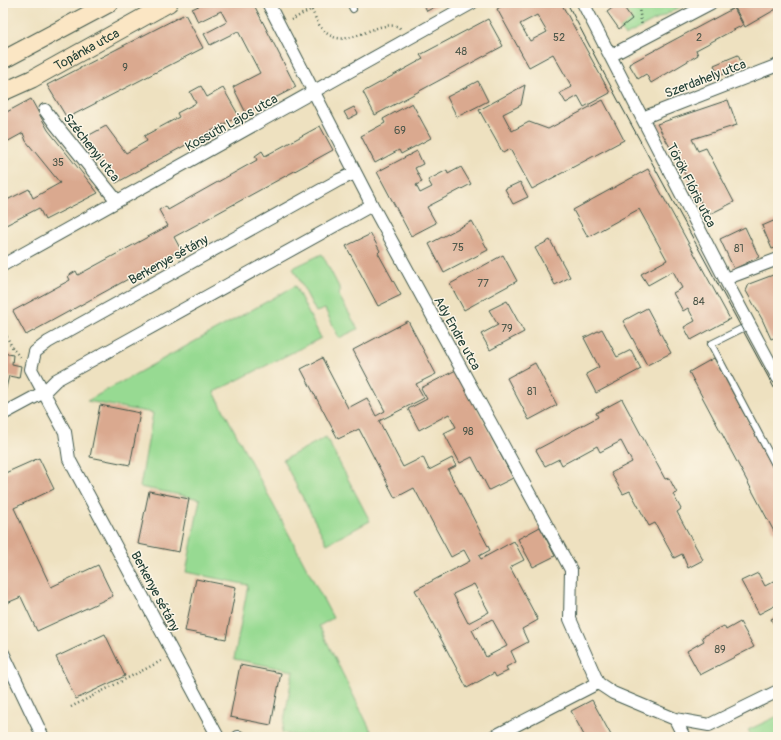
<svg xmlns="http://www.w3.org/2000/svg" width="781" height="740" font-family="Pangolin,sans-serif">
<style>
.green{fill:#97da92;stroke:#5b8c63}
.building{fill:#daa98f;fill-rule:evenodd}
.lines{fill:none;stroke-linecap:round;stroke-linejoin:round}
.lane-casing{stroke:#3e5649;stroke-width:8}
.street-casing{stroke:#3e5649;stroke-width:14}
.secondary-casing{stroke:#3e5649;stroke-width:19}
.path{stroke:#3e5649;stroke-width:2.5;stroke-dasharray:1 3;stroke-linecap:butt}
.lane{stroke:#fff;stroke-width:6}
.street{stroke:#fff;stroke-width:12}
.secondary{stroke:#fbe6c4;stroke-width:17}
.tram{stroke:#1f3d34;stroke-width:1}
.labels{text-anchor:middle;stroke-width:3;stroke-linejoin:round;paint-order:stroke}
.number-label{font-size:11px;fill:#4e584b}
.street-label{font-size:13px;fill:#1f3d34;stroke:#fcf5e5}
</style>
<rect width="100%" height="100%" fill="#fcf5e5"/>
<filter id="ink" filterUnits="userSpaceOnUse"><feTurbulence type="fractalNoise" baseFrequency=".025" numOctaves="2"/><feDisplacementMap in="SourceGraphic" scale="8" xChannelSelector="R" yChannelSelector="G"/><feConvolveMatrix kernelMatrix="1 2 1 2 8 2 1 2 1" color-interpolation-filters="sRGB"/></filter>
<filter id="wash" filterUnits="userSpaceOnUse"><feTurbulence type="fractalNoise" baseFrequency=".012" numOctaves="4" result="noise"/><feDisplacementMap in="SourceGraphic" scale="16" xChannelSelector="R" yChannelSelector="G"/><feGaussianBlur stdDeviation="0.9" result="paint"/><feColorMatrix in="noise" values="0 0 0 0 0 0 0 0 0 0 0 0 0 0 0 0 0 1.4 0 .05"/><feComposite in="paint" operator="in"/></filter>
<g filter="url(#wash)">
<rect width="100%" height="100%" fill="#eee1c0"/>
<path class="green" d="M606,3H688L625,36Z
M322,254L341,291L338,294L358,329L339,338L325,309L316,312L293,268Z
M295,286L321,338L214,392L333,618L319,626L374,737H303L282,733L293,671L234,659L248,585L186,572L200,499L140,487L153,413L87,401Z
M326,437L370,521L327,544L283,460Z
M778,716V737H752L748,730Z"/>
<g id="blocks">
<path class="building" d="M205,3H253L296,87L246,113L233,87L260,73L238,31L210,45L204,34L227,22L221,11L198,22L192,9Z
M423,3H442L427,11Z
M507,3H561L610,93L584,107L578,96L566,103L560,93L572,87L553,54L529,67L497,9ZM537,15L547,32L530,41L520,24Z
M619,3H621L632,19L619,29L607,12Z
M740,3H778V8L745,27L734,6Z
M734,8L743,25L696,50L698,55L651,83L646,74L638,79L629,64Z
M185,14L203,48L67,118L47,85Z
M488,19L503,46L375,115L363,92L423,59L420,55Z
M738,55L743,67L719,76L714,65Z
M478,81L488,101L457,117L447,97Z
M525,85L521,105L503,114L512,131L529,122L548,129L603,100L624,140L532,189L510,149L503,153L479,110Z
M201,86L207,97L223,88L239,116L116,183L84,138L106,126L126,153L147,141L144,136L179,117L177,113L196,103L190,92Z
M31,99L48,130L98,193L45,220L39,208L6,225L3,220V202L29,189L33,198L60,183L26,141L23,133L3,144V114Z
M728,100L737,125L692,139L698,151L706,148L734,202L708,215L657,124Z
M412,103L431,138L401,154L399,150L375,163L361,136L385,123L383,119Z
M354,107L358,114L348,119L344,112Z
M320,126L333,150L174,237L181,250L26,335L13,311L70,280L68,276L76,271L78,275L168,226L159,210L166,206L168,210L257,160L255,156L262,151L265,156Z
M417,151L423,164L415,168L422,182L416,185L420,193L432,187L428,180L447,170L448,174L461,167L471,184L427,207L436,223L411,236L377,172Z
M648,169L730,319L691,340L684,327L695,321L688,308L683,311L673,293L682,288L673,271L648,285L641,274L667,260L639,209L588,237L573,210Z
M520,182L528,197L513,204L505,189Z
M778,219V247L772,249L762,226Z
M472,221L488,250L444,273L429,244Z
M745,227L759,257L734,269L720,239Z
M371,234L380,251L378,253L401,295L378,306L346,246Z
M550,240L570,277L555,285L535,248Z
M503,255L517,281L464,310L450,284Z
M773,275L778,284V336L771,339L762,319L746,291L749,284Z
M507,301L524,332L490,350L481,334L498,325L489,310Z
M647,308L671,353L647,365L623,321Z
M408,321L436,374L416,384L424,398L379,421L403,467L423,457L429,470L452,458L456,466L448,470L490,550L479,556L481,559L514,541L524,560L510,567L538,620L522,629L528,642L511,651L516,662L506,667L508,671L496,677L494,673L467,688L415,590L470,561L464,550L451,557L414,488L395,498L359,429L338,439L301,369L322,358L348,408L367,398L376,416L385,411L353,350ZM474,584L489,612L468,623L453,594ZM492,619L507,646L486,657L472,630Z
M602,329L617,357L631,350L641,369L596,393L586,374L599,367L584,338Z
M3,353L13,355L12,364L21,366L19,378L9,376L4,396L3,395Z
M714,358L778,477V539L689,372Z
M535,363L557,405L529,420L507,378Z
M456,370L513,478L489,490L472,457L460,463L444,433L456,427L449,414L419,430L408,409L427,399L421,388Z
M622,399L665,479L669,478L677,493L673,494L681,509L677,512L703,560L688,568L682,554L674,558L655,523L649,526L630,491L623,494L611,473L632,462L621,441L600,452L597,446L562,465L559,459L545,466L536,450L598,417L596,413Z
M100,405L140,413L130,465L90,457Z
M39,458L54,489L14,508L51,587L98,565L113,596L37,631L21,597L7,603L3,595V474Z
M149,491L189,499L179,552L138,544Z
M540,527L555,556L533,567L518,539Z
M758,573L765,586L778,579V604L759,614L741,581Z
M196,579L236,587L226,639L185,631Z
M778,616V632L771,619Z
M740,622L754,647L700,675L687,651L704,641L702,637L724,626L726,630Z
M105,634L125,676L76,699L56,657Z
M240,665L281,673L271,725L230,717Z
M592,700L612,737H585L571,711Z"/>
</g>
</g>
<g filter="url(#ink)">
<use href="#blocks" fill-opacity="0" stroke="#3e5649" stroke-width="1"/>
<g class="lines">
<defs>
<path id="lane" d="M350,3L353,9
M749,325L711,344L778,470"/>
<path id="street" d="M268,3L372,205L571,570L570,619L598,683
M583,3L725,279L778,378
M610,56L711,3
M45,110L56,125L117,201
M642,118L778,65
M3,265L472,3
M725,279L778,259
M3,414L44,392L56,380L372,205
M3,653L43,737
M675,719L684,737
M218,737L69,459L65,432L31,369L35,352L48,342L339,180L355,173
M238,737H239
M493,737L598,683L613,693L675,719L709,725L778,691"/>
<g id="secondary">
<path d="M3,60L110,3"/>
<path id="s1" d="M3,92L32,79L169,3"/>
</g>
</defs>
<use href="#lane" class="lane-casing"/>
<use href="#street" class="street-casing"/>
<use href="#secondary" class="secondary-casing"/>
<path class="path" d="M308,3C313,11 317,24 323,30C347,54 374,18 399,27L401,30
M638,3L642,26
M602,5L605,3
M291,20L312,9
M3,329L13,349L20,357
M71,707L163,660"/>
<use href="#lane" class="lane"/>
<use href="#street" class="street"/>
<use href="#secondary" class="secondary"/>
<path class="tram" d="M567,3L618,100L778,395"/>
</g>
</g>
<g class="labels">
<g class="number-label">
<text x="559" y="41">52</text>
<text x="699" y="41">2</text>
<text x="461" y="55">48</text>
<text x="125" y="71">9</text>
<text x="400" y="134">69</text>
<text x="58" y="166">35</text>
<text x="458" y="251">75</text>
<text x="739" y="252">81</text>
<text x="483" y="287">77</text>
<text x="699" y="305">84</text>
<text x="507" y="332">79</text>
<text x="532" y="395">81</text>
<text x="468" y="435">98</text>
<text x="720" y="653">89</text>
</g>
<g class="street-label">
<text dy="5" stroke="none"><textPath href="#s1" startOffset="94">Topánka utca</textPath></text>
<text transform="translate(705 78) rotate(-21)" y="5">Szerdahely utca</text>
<text transform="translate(231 122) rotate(-29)" y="5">Kossuth Lajos utca</text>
<text transform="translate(92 147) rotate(52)" y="5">Széchenyi utca</text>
<text transform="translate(692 185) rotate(63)" y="5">Török Flóris utca</text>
<text transform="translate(168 259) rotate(-29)" y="5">Berkenye sétány</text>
<text transform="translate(458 333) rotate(61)" y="5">Ady Endre utca</text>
<text transform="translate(156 591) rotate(62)" y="5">Berkenye sétány</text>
</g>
</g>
<rect width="781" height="740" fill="none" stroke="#fcf5e5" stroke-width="16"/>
</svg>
